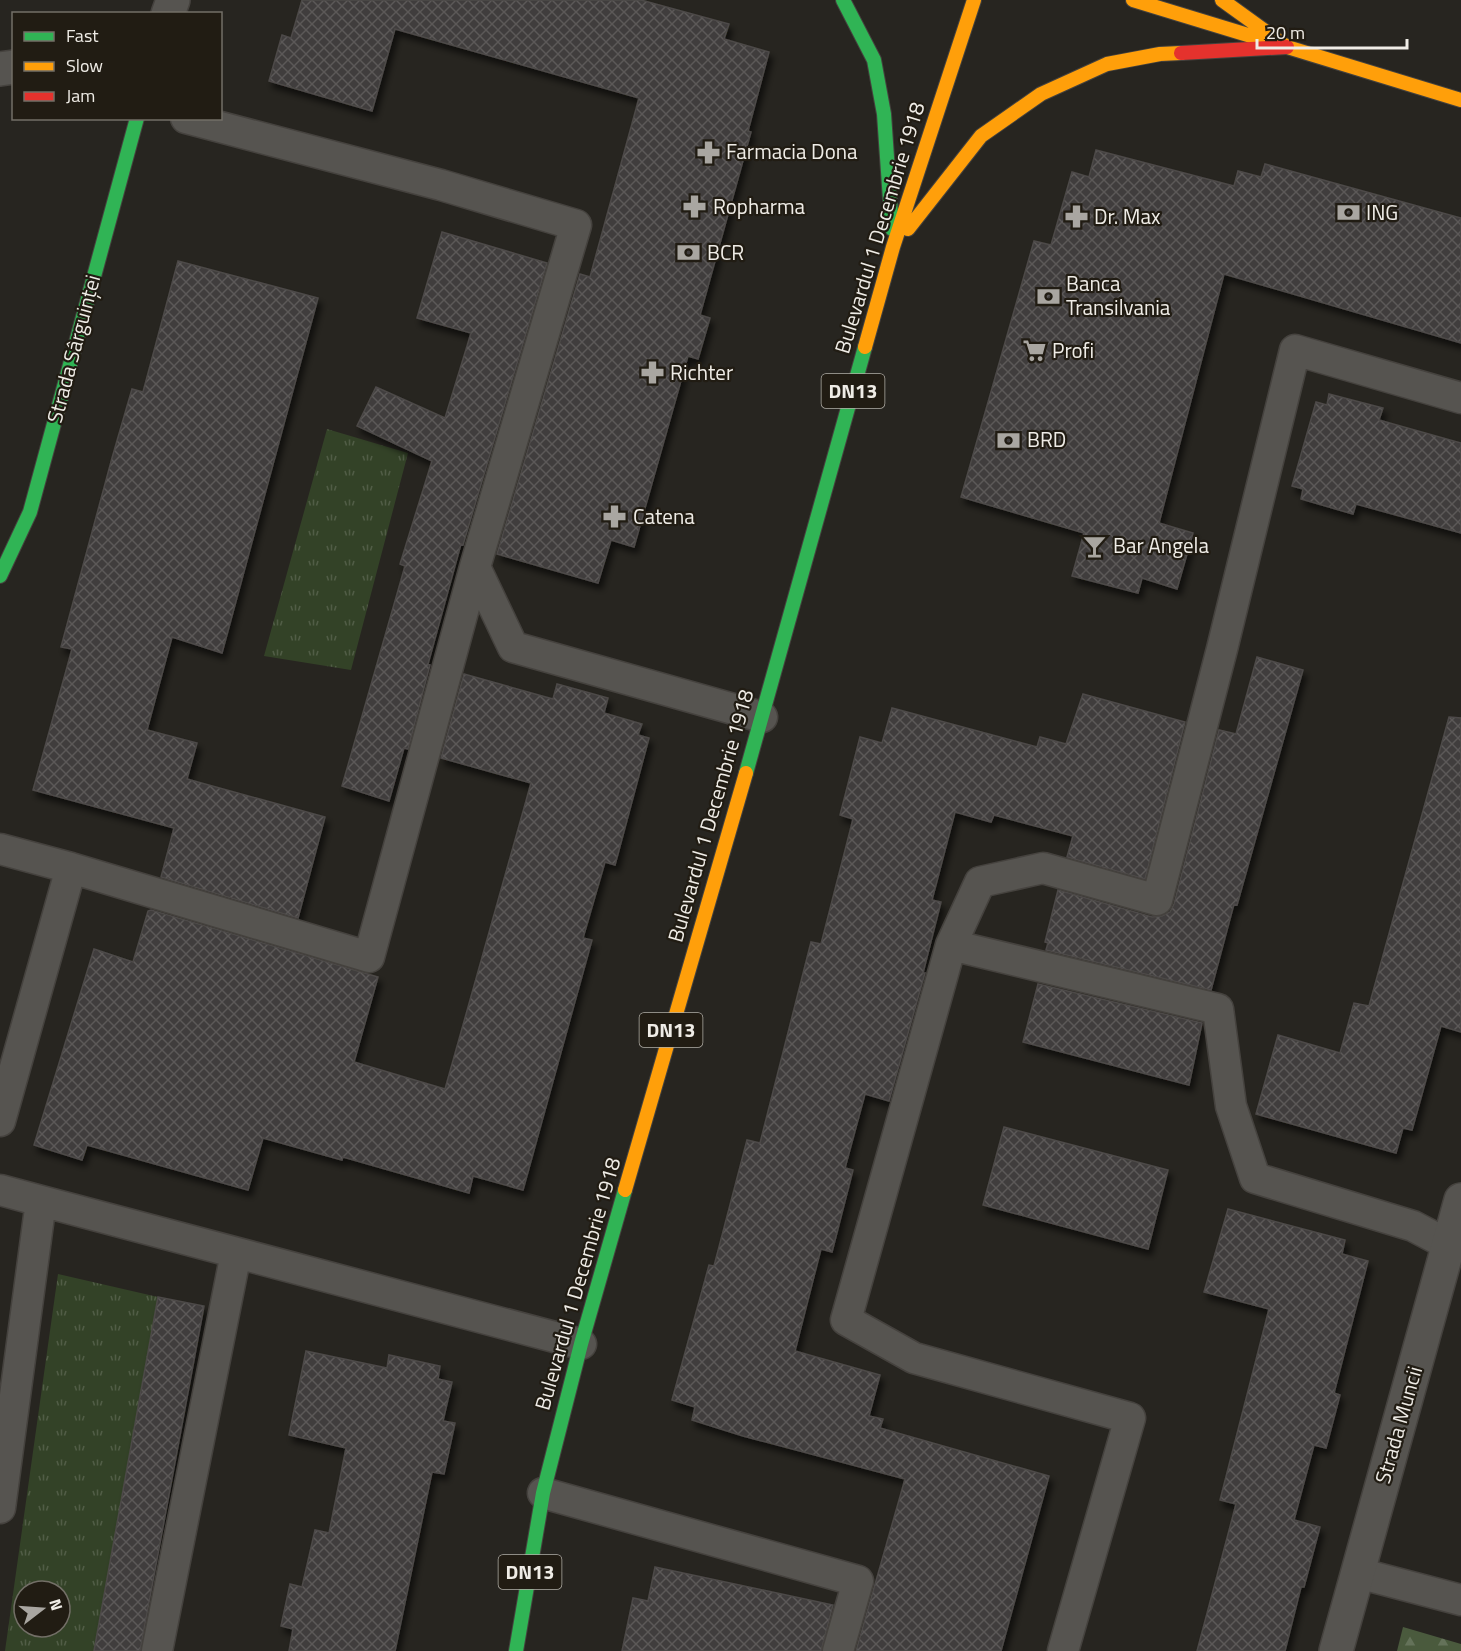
<svg xmlns="http://www.w3.org/2000/svg" width="1461" height="1651" font-family="'Titillium Web',sans-serif">
<style>
.forest{fill:url(#forest-firs)}
.park{fill:url(#park-tufts);fill-rule:evenodd}
.building{fill:url(#building-cross-hatch);stroke:#4d4a48;stroke-width:1.5;filter:url(#shadow)}
.lines{fill:none;stroke-linecap:round;stroke-linejoin:round}
.lane-casing{stroke:#45423e;stroke-width:33}
.street-casing{stroke:#45423e;stroke-width:36}
.fast-casing{stroke:#45423e;stroke-width:16}
.slow-casing{stroke:#45423e;stroke-width:16}
.jam-casing{stroke:#45423e;stroke-width:16}
.lane{stroke:#565450;stroke-width:30}
.street{stroke:#565450;stroke-width:33}
.fast{stroke:#30b455;stroke-width:14}
.slow{stroke:#ff9f0a;stroke-width:14}
.jam{stroke:#e5322d;stroke-width:14}
.labels{text-anchor:middle;stroke-width:4.5;stroke-linejoin:round;paint-order:stroke}
.shield{fill:#211c13;stroke:#b1aea7;stroke-width:1.5}
.shield-label{font-size:20px;font-weight:bold;fill:#efece6}
.poi-label{font-size:21px;fill:#efece6;stroke:#211c13;text-anchor:start}
.street-label{font-size:21px;fill:#efece6;stroke:#211c13}
</style>
<defs>
<pattern id="forest-firs" width="22" height="20" patternUnits="userSpaceOnUse" patternTransform="scale(1.5)"><rect width="22" height="20" fill="#4a5a3d"/><path d="M5 1l3.5 6h-7zM16 11l3.5 6h-7z" fill="#647259"/></pattern>
<pattern id="park-tufts" width="24" height="20" patternUnits="userSpaceOnUse" patternTransform="scale(1.5)"><rect width="24" height="20" fill="#334227"/><path d="M3 7l-1-3M5 7V3M7 7l1-3M15 17l-1-3M17 17v-4M19 17l1-3" fill="none" stroke="#515d46"/></pattern>
<pattern id="building-cross-hatch" width="8" height="8" patternUnits="userSpaceOnUse" patternTransform="scale(1.5)"><rect width="8" height="8" fill="#3f3d3c"/><path d="M0 0l8 8M0 8l8-8" fill="none" stroke="#5b5958"/></pattern>
<filter id="shadow"><feDropShadow dx="3.5" dy="6" stdDeviation="3" flood-color="#0009"/></filter>
</defs>
<rect width="100%" height="100%" fill="#272520"/>
<path class="forest" d="M1403,1627L1461,1644V1651H1397Z"/>
<path class="park" d="M327,429L408,453L351,670L264,656Z
M58,1274L158,1297L94,1651H5ZM24,1591H60V1627H24Z"/>
<path class="building" d="M302,0H641L729,24L724,39L769,52L748,131L751,132L700,315L710,318L698,359L688,356L634,547L611,540L598,583L497,554L580,274L590,277L639,98L395,29L372,111L269,81L282,35L291,38Z
M1096,150L1234,186L1238,171L1261,177L1265,164L1461,218V343L1224,274L1159,523L1193,533L1177,589L1142,578L1138,593L1072,576L1084,533L961,497L1034,241L1051,245L1072,172L1089,177Z
M442,232L547,263L463,545L461,544L428,664L430,665L408,749L404,748L389,801L342,786L405,566L400,564L432,461L357,426L376,387L445,418L471,333L417,318Z
M178,261L318,298L222,653L172,637L147,730L197,743L187,779L325,817L298,918L161,877L174,828L33,790L72,649L61,647L112,458L132,389L143,392Z
M1329,394L1383,408L1379,420L1461,443V533L1356,504L1353,514L1301,499L1303,489L1292,486L1316,402L1327,405Z
M1257,657L1303,670L1237,905L1234,904L1211,990L1046,950L1048,943L1045,942L1058,890L1152,917L1162,916L1170,912L1174,904L1219,730L1236,734Z
M464,674L553,699L557,684L608,698L604,713L642,724L638,735L649,738L615,865L605,862L583,938L592,940L523,1190L473,1176L469,1193L343,1157L342,1160L263,1138L248,1190L87,1145L82,1160L34,1145L94,949L133,962L148,911L151,910L378,977L354,1062L445,1089L531,783L441,758Z
M1083,694L1185,722L1145,879L1067,857L1073,836L994,815L991,822L955,812L932,900L941,902L923,973H925L889,1101L865,1094L845,1168L853,1170L832,1252L821,1249L795,1351L880,1375L869,1416L883,1419L880,1428L1049,1476L1001,1651H856L905,1479L743,1436L692,1420L695,1407L672,1400L709,1265L714,1266L747,1140L760,1143L811,942L821,944L853,819L840,815L860,737L882,743L892,708L1037,747L1040,737L1066,744Z
M1449,717L1461,718V1032L1441,1026L1412,1130L1403,1128L1396,1153L1256,1114L1278,1035L1340,1053L1354,1003L1369,1006Z
M1038,984L1202,1023L1189,1085L1023,1042Z
M1004,1127L1168,1170L1148,1249L983,1205Z
M1228,1209L1345,1240L1342,1254L1368,1261L1334,1393L1340,1395L1326,1448L1314,1445L1294,1520L1320,1527L1304,1587H1301L1285,1651H1197L1236,1504L1220,1500L1269,1309L1204,1292Z
M158,1297L204,1306L140,1651H94Z
M306,1351L387,1368L389,1355L440,1366L438,1379L452,1382L443,1421L455,1423L444,1474L432,1472L395,1651H289L293,1629L281,1626L290,1584L302,1587L315,1530L329,1533L346,1448L289,1435Z
M655,1567L833,1605L821,1651H622L633,1598L648,1601Z"/>
<g class="lines">
<defs>
<path id="lane" d="M475,567L513,647L762,717
M0,849L71,868
M951,945L1218,1009L1231,1106L1255,1178L1413,1226L1449,1245
M0,1121L71,868L369,957L475,567L576,225L441,185L186,118
M0,1190L41,1201
M543,1493L858,1581L838,1651
M0,1508L41,1201L581,1344
M1358,1573L1461,1600
M157,1651L236,1253
M1063,1651L1130,1418L914,1358L846,1320L951,945L980,882L1043,868L1157,900L1222,649L1295,350L1461,398"/>
<path id="street" d="M168,14L173,0
M0,69L14,67
M1336,1651L1461,1200"/>
<path id="fast" d="M843,0L874,60L884,114L892,229
M0,576L30,512L137,118
M746,773L865,347
M516,1651L543,1493L581,1344L625,1190"/>
<path id="slow" d="M1133,0L1461,100
M1222,0L1287,47
M908,229L981,136L1041,94L1107,64L1160,54L1181,53
M865,347L893,247L974,0
M625,1190L746,773"/>
<path id="jam" d="M1181,53L1287,47"/>
</defs>
<use href="#lane" class="lane-casing"/>
<use href="#street" class="street-casing"/>
<use href="#fast" class="fast-casing"/>
<use href="#slow" class="slow-casing"/>
<use href="#jam" class="jam-casing"/>
<use href="#lane" class="lane"/>
<use href="#street" class="street"/>
<use href="#fast" class="fast"/>
<use href="#slow" class="slow"/>
<use href="#jam" class="jam"/>
</g>
<defs>
<symbol id="pharmacy-bare" viewBox="-9 -9 18 18"><path d="M-2-6h4v4h4v4h-4v4h-4v-4h-4v-4h4Z" fill="#a9a6a1" stroke="#211c13" stroke-width="2.5" paint-order="stroke"/></symbol>
<symbol id="bank-bare" viewBox="-9 -9 18 18"><path d="M-6-4H6V4H-6ZM0-2.3a2.3 2.3 0 1 0 0 4.6a2.3 2.3 0 1 0 0-4.6Z" fill="#a9a6a1" stroke="#211c13" stroke-width="2.5" paint-order="stroke"/></symbol>
<symbol id="supermarket-bare" viewBox="-9 -9 18 18"><path d="M-6-5.5h2.5l.6 2H6L4.5 2H-2.5L-4.4-4H-6ZM-1.5 3.2a1.3 1.3 0 1 0 .1 0ZM3 3.2a1.3 1.3 0 1 0 .1 0Z" fill="#a9a6a1" stroke="#211c13" stroke-width="2.5" paint-order="stroke"/></symbol>
<symbol id="bar-bare" viewBox="-9 -9 18 18"><path d="M-6-5H6L.8 .8V4.5H3.5V6h-7V4.5H-.8V.8Z" fill="#a9a6a1" stroke="#211c13" stroke-width="2.5" paint-order="stroke"/></symbol>
</defs>
<g fill-rule="evenodd">
<use href="#pharmacy-bare" x="692" y="136" width="33" height="33"/>
<use href="#pharmacy-bare" x="678" y="190" width="33" height="33"/>
<use href="#bank-bare" x="1332" y="196" width="33" height="33"/>
<use href="#pharmacy-bare" x="1060" y="200" width="33" height="33"/>
<use href="#bank-bare" x="672" y="236" width="33" height="33"/>
<use href="#bank-bare" x="1032" y="280" width="33" height="33"/>
<use href="#supermarket-bare" x="1018" y="334" width="33" height="33"/>
<use href="#pharmacy-bare" x="636" y="356" width="33" height="33"/>
<use href="#bank-bare" x="992" y="424" width="33" height="33"/>
<use href="#pharmacy-bare" x="598" y="500" width="33" height="33"/>
<use href="#bar-bare" x="1078" y="530" width="33" height="33"/>
</g>
<g class="labels">
<g class="shield">
<rect x="821.5" y="374" width="63" height="34" rx="4.5"/>
<rect x="639.5" y="1013" width="63" height="34" rx="4.5"/>
<rect x="498.5" y="1555" width="63" height="34" rx="4.5"/>
</g>
<g class="shield-label">
<text x="853" y="398">DN13</text>
<text x="671" y="1037">DN13</text>
<text x="530" y="1579">DN13</text>
</g>
<g class="poi-label">
<text x="726" y="159">Farmacia Dona</text>
<text x="713" y="214">Ropharma</text>
<text x="1366" y="220">ING</text>
<text x="1094" y="224">Dr. Max</text>
<text x="707" y="260">BCR</text>
<text x="1066" y="291">Banca<tspan x="1066" dy="24">Transilvania</tspan></text>
<text x="1052" y="358">Profi</text>
<text x="670" y="380">Richter</text>
<text x="1027" y="447">BRD</text>
<text x="633" y="524">Catena</text>
<text x="1113" y="553">Bar Angela</text>
</g>
<g class="street-label">
<text transform="translate(880 228) rotate(-73)" y="7">Bulevardul 1 Decembrie 1918</text>
<text transform="translate(74 349) rotate(-75)" y="7">Strada Sârguinței</text>
<text transform="translate(711 816) rotate(-74)" y="7">Bulevardul 1 Decembrie 1918</text>
<text transform="translate(578 1284) rotate(-74)" y="7">Bulevardul 1 Decembrie 1918</text>
<text transform="translate(1399 1425) rotate(-74)" y="7">Strada Muncii</text>
</g>
</g>
<rect x="12" y="12" width="210" height="108" fill="#211c13" stroke="#736f67" stroke-width="1.5"/>
<rect x="24" y="32" width="30" height="9" fill="#30b455" stroke="#736f67" stroke-width="1.5"/>
<text x="66" y="42" font-size="18" fill="#efece6">Fast</text>
<rect x="24" y="62" width="30" height="9" fill="#ff9f0a" stroke="#736f67" stroke-width="1.5"/>
<text x="66" y="72" font-size="18" fill="#efece6">Slow</text>
<rect x="24" y="92" width="30" height="9" fill="#e5322d" stroke="#736f67" stroke-width="1.5"/>
<text x="66" y="102" font-size="18" fill="#efece6">Jam</text>
<g transform="translate(42 1609) rotate(73)"><circle r="28" fill="#211c13" stroke="#736f67" stroke-width="1.5"/>
<path d="M0-4.5L10 22L0 15L-10 22Z" fill="#a9a6a1"/>
<text y="-9" font-size="16" font-weight="bold" text-anchor="middle" fill="#efece6">N</text>
</g>
<path d="M1257 39v9h150v-9" fill="none" stroke="#efece6" stroke-width="3"/>
<text x="1266" y="39" font-size="18" fill="#efece6" stroke="#211c13" stroke-width="4.5" paint-order="stroke">20 m</text>
</svg>
